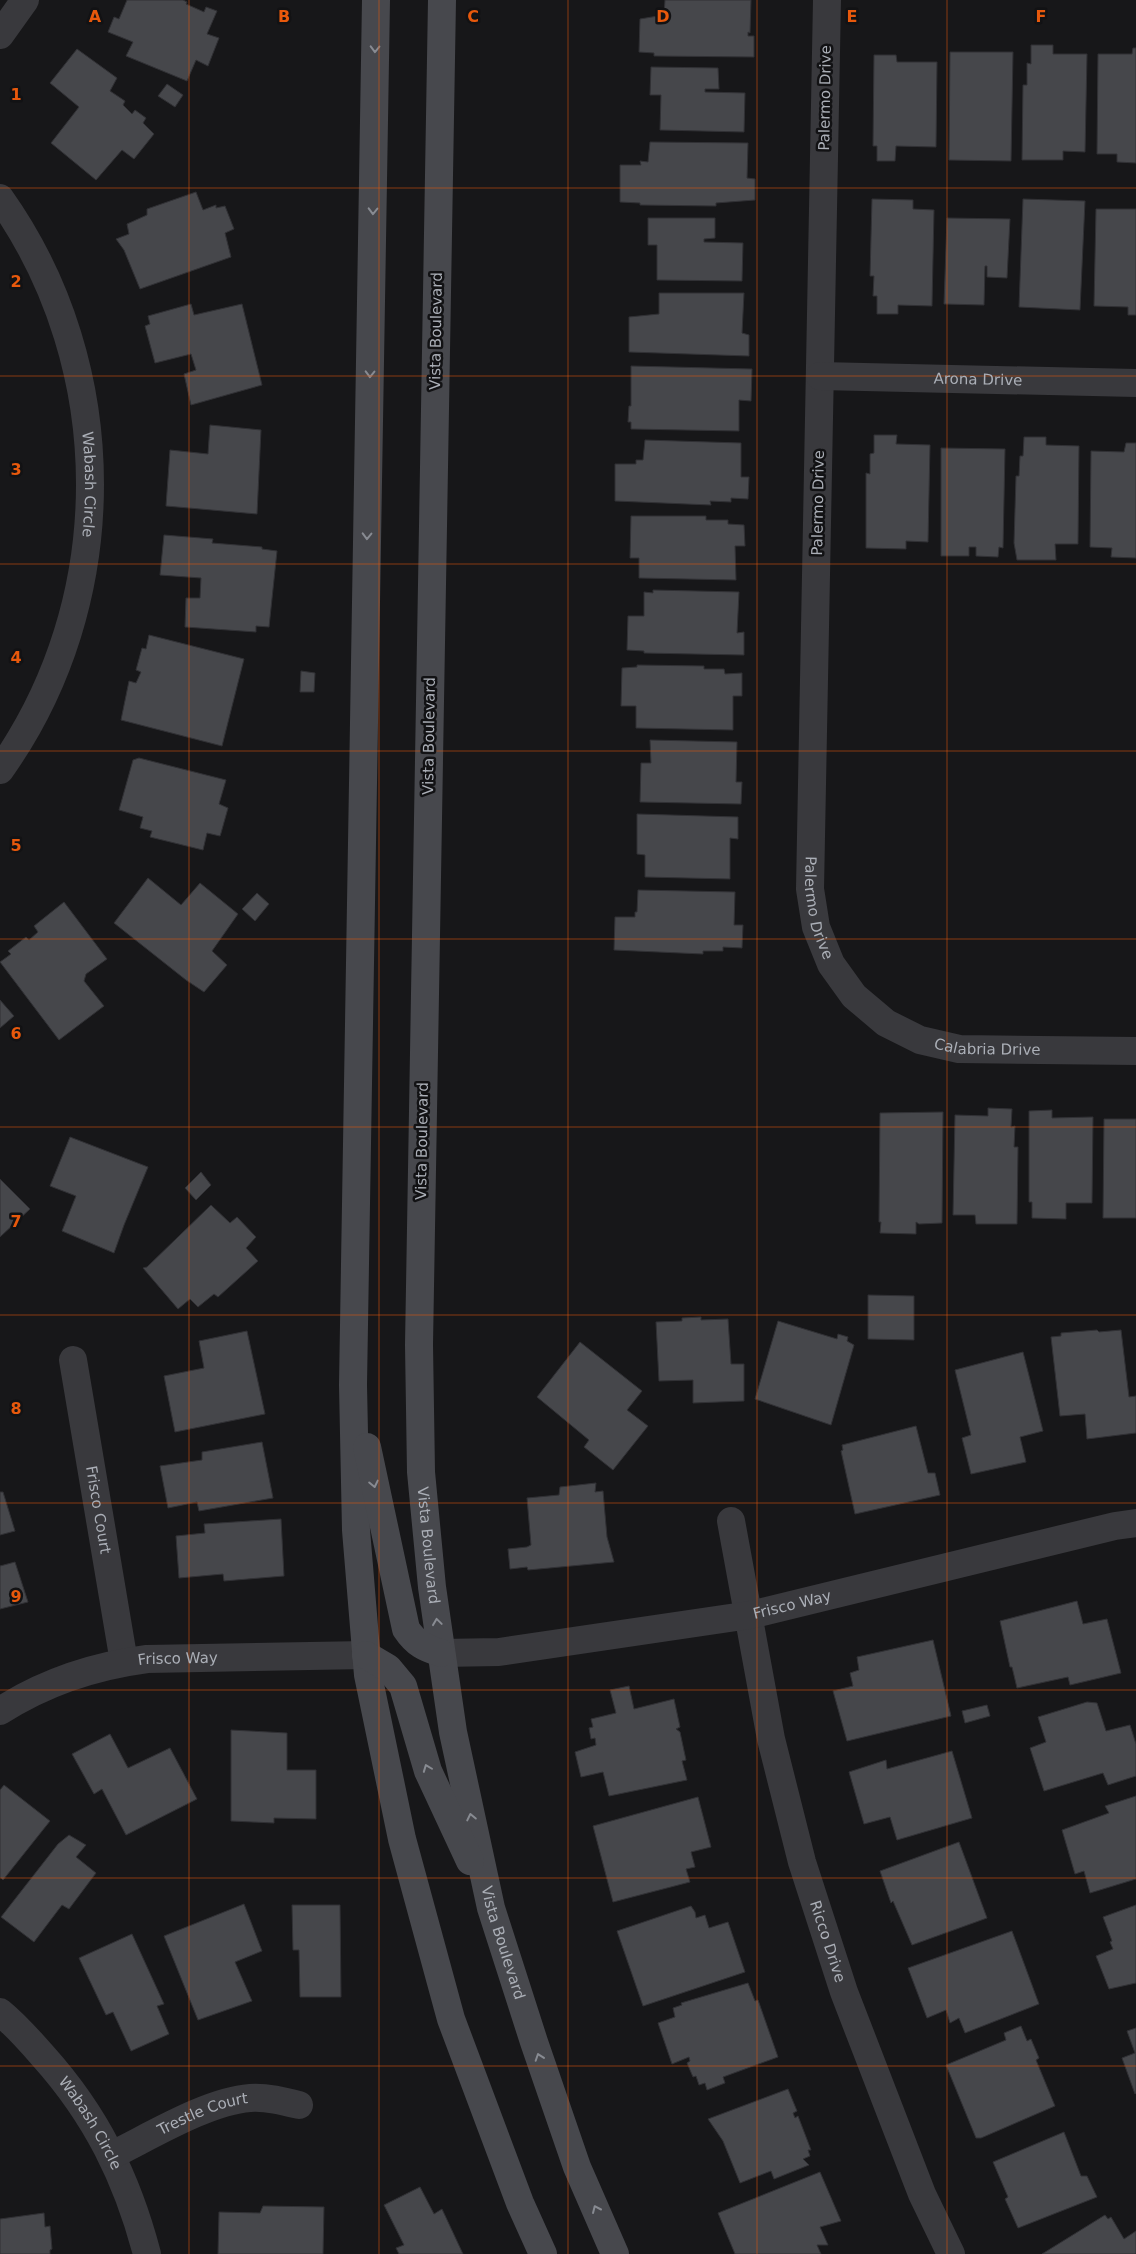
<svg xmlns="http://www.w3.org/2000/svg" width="1136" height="2254" font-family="'DejaVu Sans',sans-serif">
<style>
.building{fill:#46474b;stroke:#313135}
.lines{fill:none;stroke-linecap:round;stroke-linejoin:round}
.street{stroke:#39393d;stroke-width:28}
.secondary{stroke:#47484d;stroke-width:28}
.oneway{stroke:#888b92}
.grid{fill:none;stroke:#e8590c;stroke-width:1;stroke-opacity:0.55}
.labels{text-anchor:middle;stroke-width:5;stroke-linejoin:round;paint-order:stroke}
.street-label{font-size:15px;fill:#abafb7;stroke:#121214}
.grid-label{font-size:16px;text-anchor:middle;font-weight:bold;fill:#e8590c;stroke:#121214;stroke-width:5;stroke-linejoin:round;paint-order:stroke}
</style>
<rect width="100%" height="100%" fill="#171719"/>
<path class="building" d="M127,0H183L187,2L186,4L204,12L206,7L217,11L207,34L219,38L208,66L196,60L187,81L126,56L133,42L108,32L114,17L119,19Z
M665,0H751L750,33L748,32V36H754V57L654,56V53L639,52L640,19L664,15Z
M1031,45H1053V54H1087L1085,152L1063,151V160H1022L1023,85H1027V63L1031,64Z
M1133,48H1136V163L1117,162V154H1097L1098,54H1132Z
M77,49L117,78L110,91L125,101L123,105L132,114L135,110L146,118L143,123L154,134L134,159L122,150L96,180L51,143L79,107L50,83Z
M950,52H1013L1011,161L949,160Z
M874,55H896L897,62H937L936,147L896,146L895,161H877V146H873Z
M651,67L718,68L719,89H705V92L745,93L744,132L660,130L661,95H650Z
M167,84L183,95L175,107L158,96Z
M650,142L748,143L747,178L755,179V200L716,203V206L640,205V203L620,202V165H641L640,161L648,162Z
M196,192L203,210L216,205V208L225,206L234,229L225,233L231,257L140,289L124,250L116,239L129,234L127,224L147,215V209Z
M872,199L913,200V209L934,210L932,306L898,305V314H877V296H873L874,276H870Z
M1023,199L1085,201L1080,310L1019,307Z
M1096,209H1136V315H1128V307L1094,306Z
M648,218H715V238L704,239V242L743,243L742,281L657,280V245H648Z
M947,218L1010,219L1007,278L987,277V266H985L984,305L944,304Z
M659,293H744L742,333L749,335V356L629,352V317L659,314Z
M191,304L194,315L242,304L262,385L191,405L184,374L196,370L191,354L155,363L145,326L150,324L148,316Z
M631,366L752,369L751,401L739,400V431L631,429V422H628L629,406H631Z
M210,425L261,430L257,514L166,506L170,450L208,454Z
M874,435H897L896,444L930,445L928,542L906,541V549L866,548V473L870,474V454L874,453Z
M1024,437H1046V445L1079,446L1078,544H1055L1056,560H1017L1014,543L1016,476H1019L1020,456H1023Z
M645,440L741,443V477H749L748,499L731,498V502L710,501L711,505L615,501V464H636V460H643Z
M1126,443H1136V558L1111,557L1112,548L1090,547L1091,451L1124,452Z
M941,448L1005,449L1003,548L999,547L998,557L976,556V547H969V556H941Z
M631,516H706V520H728V524L744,525L745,546H735L736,580L639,578V558H630Z
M164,535L213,539L212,543L262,547V549L277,551L269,627L256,626V632L185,627L186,598H200L201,578L160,575Z
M653,590L739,592L737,633L744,632V655L644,653V651L627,650L628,616H644V592L653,593Z
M149,635L244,659L222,746L121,720L129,681L136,683L141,672L136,670L142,648L146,649Z
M637,665L704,666V669H724L725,674L742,673V696H733V730L636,728V706H621L622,668L637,667Z
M301,671L315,673L314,692H300Z
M650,740L737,742L736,782H742L741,804L640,802L641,763H651Z
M139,758L226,780L219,804L228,808L221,833L220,836L207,833L203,850L150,837L152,831L140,828L143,817L119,810L133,760Z
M637,814L738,817V839L730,838V879L645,877V855L637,854Z
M148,878L181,905L200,883L238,914L212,951L227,965L204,992L186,980L114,923Z
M638,890L735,892L734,925H743L742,948L723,947V951H703V954L614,950L615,917H635V912H637Z
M257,893L269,904L255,921L242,909Z
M64,902L107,959L86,974L84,981L104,1006L59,1040L0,962L11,954L8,951L26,937L29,940L38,932L34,926Z
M0,1000L14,1016L0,1028Z
M988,1108L1012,1109L1011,1127L1015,1126L1014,1147H1018L1017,1224H976L975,1215H953L955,1115L988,1116Z
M1052,1110V1118L1093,1117L1092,1203H1066V1219L1032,1218V1202H1029V1111Z
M943,1112L942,1223L919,1224L916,1222V1234L880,1233L881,1222H879L880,1113Z
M1104,1119H1136V1218H1103Z
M70,1137L148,1167L124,1225L114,1253L62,1231L76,1196L50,1186Z
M201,1172L211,1185L196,1200L185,1188Z
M0,1179L30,1209L0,1237Z
M211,1205L230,1223L237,1217L256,1237L246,1248L258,1261L218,1297L214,1294L198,1307L190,1299L178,1309L143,1268L147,1267Z
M868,1295L914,1296V1340L868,1339Z
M701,1317V1320L728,1319L731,1364H744V1401L693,1403V1380L659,1381L656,1322L682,1321V1318Z
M778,1321L837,1339L838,1334L848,1337L847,1341L854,1345L831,1425L755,1399Z
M1097,1330L1099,1332L1121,1330L1129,1397L1136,1396V1433L1087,1439L1085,1414L1060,1416L1051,1337L1061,1336V1333Z
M247,1331L265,1414L175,1432L164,1376L204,1368L199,1341Z
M580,1342L642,1391L627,1410L648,1426L613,1470L584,1447L589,1440L537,1397Z
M1023,1352L1043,1431L1020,1437L1026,1462L971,1474L962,1438L971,1435L955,1370Z
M916,1426L928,1473H935L940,1495L855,1514L841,1451L843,1450L842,1445Z
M262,1442L273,1498L199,1511L197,1502L168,1508L160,1466L202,1460V1452Z
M596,1483L595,1492L603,1491L607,1537L614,1562L528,1570L527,1567L510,1569L508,1549L527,1547L531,1545L527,1498L559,1495L560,1487Z
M0,1492H3L15,1531L0,1535Z
M281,1519L284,1576L224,1581L223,1574L179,1578L176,1536L205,1533L204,1524Z
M15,1562L28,1602L0,1609V1566Z
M1077,1601L1083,1624L1107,1619L1121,1673L1070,1685L1068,1677L1017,1688L1012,1667H1010L1000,1621Z
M933,1640L951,1716L847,1741L833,1691L853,1686L850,1673L859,1670L857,1657Z
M629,1686L634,1709L674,1699L680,1727L676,1729L680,1732L686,1760L682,1761L687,1780L609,1796L603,1772L581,1777L575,1752L596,1745L595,1738L591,1739L589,1728L593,1727L591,1719L616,1713L610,1690Z
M1087,1702L1097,1703L1106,1731L1130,1725L1136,1744V1776L1108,1785L1103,1773L1044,1791L1030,1748L1046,1742L1038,1717Z
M987,1705L990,1716L965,1723L962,1711Z
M231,1730L287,1733V1770H316V1819L274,1818V1823L231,1821Z
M110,1734L128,1768L170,1748L197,1799L126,1835L102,1789L94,1794L72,1754Z
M952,1751L972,1818L897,1840L890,1817L864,1824L849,1772L886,1760L887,1769Z
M4,1785L50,1821L3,1880L0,1877V1790Z
M1136,1796V1879L1090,1893L1084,1871L1075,1874L1062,1830L1109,1813L1105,1806Z
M698,1797L711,1847L691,1852L695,1867L686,1869L690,1882L613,1902L593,1826Z
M69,1835L86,1845L76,1857L96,1873L69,1909L62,1905L34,1942L1,1917L58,1844Z
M959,1842L987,1918L912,1945L893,1901L891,1903L880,1871Z
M244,1904L262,1951L235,1962L252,2001L198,2020L164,1936Z
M292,1905H340L341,1997H300L299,1950H293Z
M1136,1905V1983L1109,1989L1096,1956L1113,1949L1110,1942L1112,1941L1103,1917Z
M691,1906L695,1912L696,1918L705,1915L709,1928L728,1922L745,1972L643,2006L617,1931Z
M1012,1931L1039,2004L965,2033L959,2018L950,2023L946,2010L927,2018L908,1968Z
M132,1934L164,2004L157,2006L169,2034L131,2051L113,2012L106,2015L79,1958Z
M748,1983L755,2001L758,2000L778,2057L723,2077L725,2083L707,2090L705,2083L699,2085L696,2076L693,2077L687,2063L690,2061L689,2057L672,2064L658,2023L675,2017L673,2008L682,2005L681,2003Z
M1021,2026L1027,2041L1031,2039L1039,2058L1036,2060L1055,2106L981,2138H976L946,2065L1006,2040L1004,2033Z
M1136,2028V2093L1135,2094L1122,2058L1135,2053L1127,2031Z
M788,2089L797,2111L793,2113L795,2118L798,2116L811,2150H808L810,2156L803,2159L809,2165L774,2179L771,2171L740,2183L723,2141L708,2119Z
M1064,2132L1081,2176H1087L1097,2197L1018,2228L1005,2199L1008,2197L993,2162Z
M820,2172L841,2221L820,2227L828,2245H817L821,2254H735L718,2213Z
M420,2187L434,2214L442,2209L463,2254H399L396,2248L404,2245L384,2205Z
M263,2206L324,2207L323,2254H218L219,2212L260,2213Z
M44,2213L45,2227L50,2226L52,2249L50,2250V2254H0V2219Z
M1105,2215L1108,2219L1111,2217L1124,2239L1136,2231V2254H1042Z"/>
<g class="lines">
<g class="street">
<path id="s1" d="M827,0L810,889L816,927L831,964L854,996L886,1023L920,1040L959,1049L1136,1051"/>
<path d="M0,35L25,0"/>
<path id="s2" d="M0,198C120,367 120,602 0,770"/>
<path id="s3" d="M820,376L1136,383"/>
<path id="s4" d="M73,1360L124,1662"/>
<path id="s5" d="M731,1521L771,1739L802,1862L844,1992L922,2194L951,2254"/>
<path id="s6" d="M441,1653L499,1652L750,1615L1115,1526L1136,1523"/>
<path id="s7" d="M0,1711C45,1682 94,1666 147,1659L366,1655"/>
<path id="s8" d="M0,2012C16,2025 30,2041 43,2056C96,2115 127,2178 147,2254"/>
<path id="s9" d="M112,2155C151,2136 208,2101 250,2098C267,2097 283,2101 299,2105"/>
</g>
<g class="secondary">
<path d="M376,0L353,1385L356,1530L368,1675L402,1839L451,2019L520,2203L543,2254"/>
<path id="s10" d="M442,0L419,1345L421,1472L432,1587L453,1732L491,1908L534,2042L577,2167L615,2254"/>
<path d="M367,1447L406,1629C416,1644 425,1648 441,1653"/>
<path d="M366,1655L388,1668L403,1686L428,1771L470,1861"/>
</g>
</g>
<defs><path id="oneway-chevron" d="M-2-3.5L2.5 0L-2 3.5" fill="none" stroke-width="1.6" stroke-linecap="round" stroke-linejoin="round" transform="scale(1.25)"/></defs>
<g class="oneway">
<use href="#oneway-chevron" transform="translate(375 49) rotate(91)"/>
<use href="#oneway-chevron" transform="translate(373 211) rotate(91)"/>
<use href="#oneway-chevron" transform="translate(370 374) rotate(91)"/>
<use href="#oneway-chevron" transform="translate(367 536) rotate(91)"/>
<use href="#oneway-chevron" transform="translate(374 1484) rotate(78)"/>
<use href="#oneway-chevron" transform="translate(437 1622) rotate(-98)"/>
<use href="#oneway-chevron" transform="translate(427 1768) rotate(-111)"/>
<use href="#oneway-chevron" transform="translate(471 1817) rotate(-102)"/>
<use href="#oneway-chevron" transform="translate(539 2057) rotate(-109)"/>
<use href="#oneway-chevron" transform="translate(596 2209) rotate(-114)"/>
</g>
<path class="grid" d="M189,0V2254M379,0V2254M568,0V2254M757,0V2254M947,0V2254M0,188H1136M0,376H1136M0,564H1136M0,751H1136M0,939H1136M0,1127H1136M0,1315H1136M0,1503H1136M0,1690H1136M0,1878H1136M0,2066H1136"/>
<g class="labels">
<g class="street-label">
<text transform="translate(825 98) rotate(-89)" y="5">Palermo Drive</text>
<text transform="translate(436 331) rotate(-89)" y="5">Vista Boulevard</text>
<text dy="5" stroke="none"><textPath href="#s3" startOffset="158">Arona Drive</textPath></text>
<text dy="5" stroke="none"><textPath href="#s2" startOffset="305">Wabash Circle</textPath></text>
<text transform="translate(818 503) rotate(-89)" y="5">Palermo Drive</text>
<text transform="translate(429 736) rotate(-89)" y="5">Vista Boulevard</text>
<text dy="5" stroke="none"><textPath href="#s1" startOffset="909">Palermo Drive</textPath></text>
<text dy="5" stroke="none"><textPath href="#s1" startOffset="1155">Calabria Drive</textPath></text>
<text transform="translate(422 1141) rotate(-89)" y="5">Vista Boulevard</text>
<text dy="5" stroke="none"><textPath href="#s4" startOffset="152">Frisco Court</textPath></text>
<text dy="5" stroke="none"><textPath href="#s10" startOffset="1546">Vista Boulevard</textPath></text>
<text dy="5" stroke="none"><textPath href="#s6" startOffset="355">Frisco Way</textPath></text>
<text dy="5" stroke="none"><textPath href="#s7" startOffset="188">Frisco Way</textPath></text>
<text dy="5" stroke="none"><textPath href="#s5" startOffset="432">Ricco Drive</textPath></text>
<text dy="5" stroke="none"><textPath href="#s10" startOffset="1951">Vista Boulevard</textPath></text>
<text dy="5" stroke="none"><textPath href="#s9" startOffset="100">Trestle Court</textPath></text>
<text dy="5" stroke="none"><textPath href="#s8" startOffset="144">Wabash Circle</textPath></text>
</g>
</g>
<g class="grid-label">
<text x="95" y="22">A</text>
<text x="284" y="22">B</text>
<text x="473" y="22">C</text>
<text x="663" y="22">D</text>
<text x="852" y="22">E</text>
<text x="1041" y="22">F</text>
<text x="16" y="100">1</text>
<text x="16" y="287">2</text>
<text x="16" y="475">3</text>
<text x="16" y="663">4</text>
<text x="16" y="851">5</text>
<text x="16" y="1039">6</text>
<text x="16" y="1227">7</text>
<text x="16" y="1414">8</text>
<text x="16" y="1602">9</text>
</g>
</svg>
